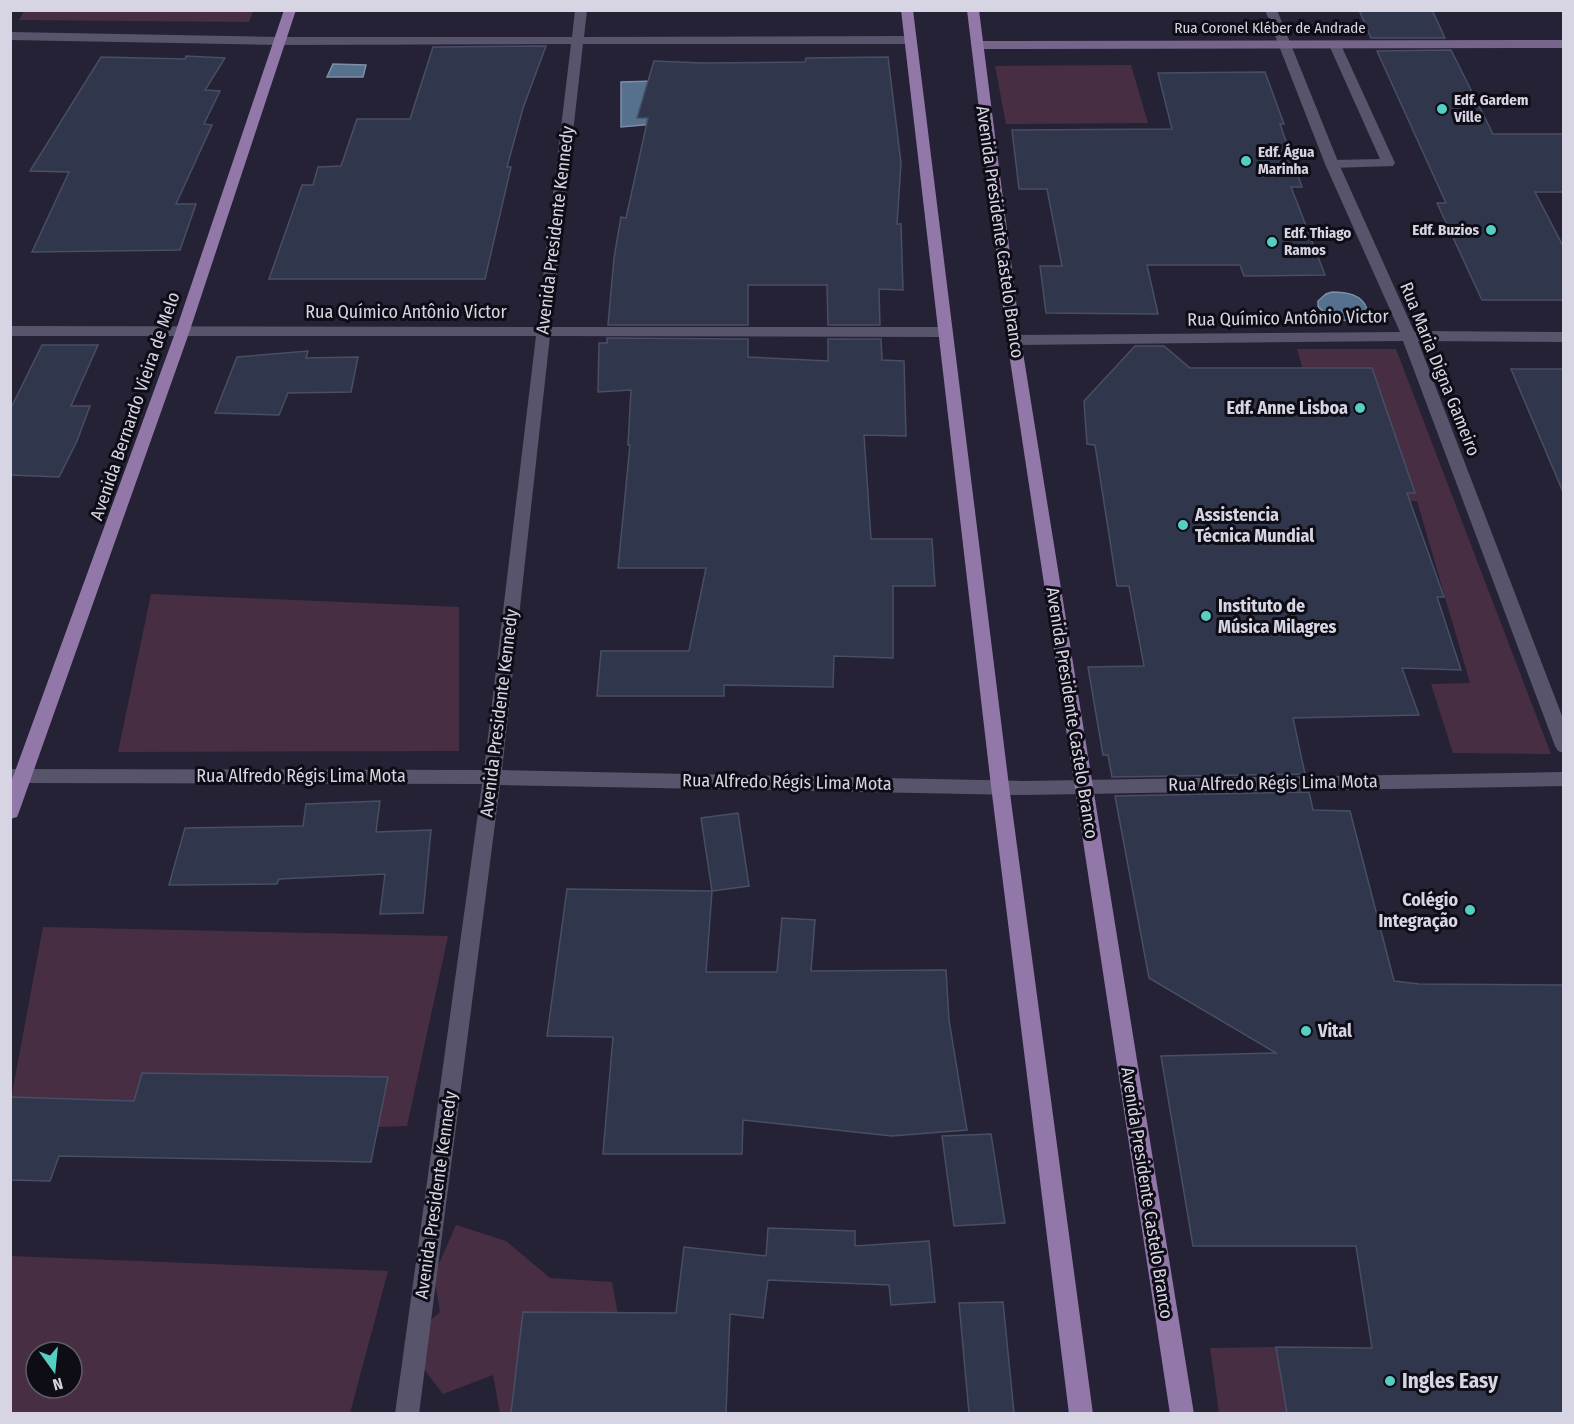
<svg xmlns="http://www.w3.org/2000/svg" width="1574" height="1424" font-family="'Fira Sans Condensed',sans-serif">
<style>
.green{fill:#482e43;fill-rule:evenodd}
.water{fill:#56718e;stroke:#7d8fa8;stroke-width:1.5}
.building{fill:#30364b;stroke:#484e65;stroke-width:1.5}
.lines{fill:none;stroke-linecap:round;stroke-linejoin:round}
.lane{fill:#58546c;fill-rule:evenodd}
.street{fill:#58546c;fill-rule:evenodd}
.secondary{fill:#75658a;fill-rule:evenodd}
.primary{fill:#9277a9;fill-rule:evenodd}
.poi-dot{fill:#55cec4;stroke:#0e0d16;stroke-width:2}
.labels{text-anchor:middle;stroke-width:6;stroke-linejoin:round;paint-order:stroke}
.far-street-label{font-size:15px;fill:#d7d5e3;stroke:#0e0d16}
.far-poi-label{font-size:15px;font-weight:bold;fill:#d7d5e3;stroke:#0e0d16;text-anchor:start}
.street-label{font-size:18px;fill:#d7d5e3;stroke:#0e0d16}
.poi-label{font-size:18px;font-weight:bold;fill:#d7d5e3;stroke:#0e0d16;text-anchor:start}
.near-poi-label{font-size:21px;font-weight:bold;fill:#d7d5e3;stroke:#0e0d16;text-anchor:start}
</style>
<rect width="100%" height="100%" fill="#252236"/>
<path class="green" d="M24,11L253,10V11L249,22L19,20Z
M1131,65L1148,123L1006,124L995,66Z
M1297,349H1396L1551,754L1453,753L1431,684L1470,683L1417,501L1327,500L1317,418Z
M151,594L459,607V751L118,752Z
M43,927L448,936L407,1126L11,1141V1099Z
M456,1225L506,1241L550,1278L612,1282L627,1364L542,1369L530,1413H500L493,1375L443,1394L404,1343L440,1312L434,1275Z
M11,1256L388,1271L350,1413L11,1414ZM36,1352H72V1388H36Z
M1276,1347L1287,1413H1219L1210,1348Z"/>
<path class="water" d="M333,64L366,65L363,77H327Z
M655,81L654,124L621,127V82Z
M1332,292C1346,292 1362,294 1367,309C1361,330 1327,319 1318,306V301L1326,294Z"/>
<path class="building" d="M1359,10H1432L1445,38H1371Z
M546,46L523,108L507,167H511L485,279H269L302,185H313L318,167L341,166L357,119H410L433,47Z
M1451,50L1493,134H1563V192H1535L1563,246V300H1482L1437,203H1446L1377,51Z
M186,56L225,58L205,90L220,91L204,124L212,125L176,204H196L180,250L32,252L69,172L30,171L101,57L185,59Z
M888,57L901,163L897,224H901L903,290L879,289L880,325H828L827,285H748V325H608L614,258L621,217L626,218L648,118H637L654,61L703,63L805,62L806,58Z
M1265,72L1284,124H1280L1302,187H1291L1325,275L1244,276L1240,265H1147L1158,314L1046,313L1040,266H1062L1047,189H1019L1012,130L1172,129L1158,73Z
M607,338L748,339V357L828,361V339H881L882,360L904,361L906,436L864,435L871,539H932L935,586H893V658L834,656L833,687L724,685V696H597L601,651H689L706,568H618L630,445H628L631,390L598,392L599,343H607Z
M42,345H98L71,406H90L77,441L59,477L10,475V410Z
M1135,346H1164L1190,368H1372L1415,493H1407L1444,597H1437L1461,670L1402,668L1419,715L1293,718L1305,774L1112,777L1108,755H1103L1088,667L1144,666L1129,586H1117L1095,445L1087,444L1084,401Z
M308,351L306,358L358,357L351,392L288,393L279,415L215,413L237,357Z
M1511,369H1563V492Z
M1309,792L1313,810L1350,811L1394,981L1419,984L1563,985V1413H1287L1276,1347L1372,1348L1356,1246H1193L1161,1056L1276,1053L1149,978L1115,796Z
M380,801L376,832L431,830L423,913L380,914L385,874L279,879L277,884L169,885L185,828L303,826L306,804Z
M738,813L749,886L712,891L701,818Z
M567,889L712,891L706,972H777L782,918L815,920L811,971L946,970L949,1020L967,1130L892,1136L743,1120L742,1154H603L613,1037L547,1036Z
M142,1073L388,1077L371,1162L59,1156L50,1181L10,1180V1097L134,1101Z
M991,1134L1005,1223L954,1226L942,1136Z
M768,1228L855,1231V1246L929,1241L935,1302L891,1305L889,1285L768,1280L763,1318L730,1314L726,1413H511L523,1312L676,1313L684,1247L766,1256Z
M1003,1302L1014,1413H969L959,1303Z"/>
<g class="lines">
<path class="lane" d="M1335,41L1341,45L1395,163L1393,166L1332,168L1325,164L1332,160L1380,159L1329,45Z"/>
<path class="street" d="M575,10H587L584,37L909,36L915,40L909,44H583L551,327H945L952,332L945,337L550,336L502,770L1024,781L1564,772V786L1024,795L500,785L419,1414H395L482,784L10,783V769L484,770L536,336H10V326L537,327L571,44L278,45L10,40V32L278,37H572Z
M1265,10H1277L1339,164L1414,331L1564,332V342L1418,341L1564,721V753L1558,751L1555,746L1403,341L1014,345L1007,340L1014,335L1400,332L1325,164Z"/>
<path class="secondary" d="M1564,40V48L977,49L971,45L977,41Z"/>
<path class="primary" d="M284,10H296L189,333L19,812L17,817L10,819V785L175,333Z
M901,10H913L1009,786L1093,1414H1069L991,786Z
M967,10H979L1021,340L1194,1414H1170L1007,340Z"/>
</g>
<g class="poi-dot">
<circle cx="1442" cy="109" r="6"/>
<circle cx="1246" cy="161" r="6"/>
<circle cx="1491" cy="230" r="6"/>
<circle cx="1272" cy="242" r="6"/>
<circle cx="1360" cy="408" r="6"/>
<circle cx="1183" cy="525" r="6"/>
<circle cx="1206" cy="616" r="6"/>
<circle cx="1470" cy="910" r="6"/>
<circle cx="1306" cy="1031" r="6"/>
<circle cx="1390" cy="1381" r="6"/>
</g>
<g class="labels">
<g class="far-street-label">
<text x="1270" y="33">Rua Coronel Kléber de Andrade</text>
</g>
<g class="far-poi-label">
<text x="1454" y="105">Edf. Gardem<tspan x="1454" dy="17">Ville</tspan></text>
<text x="1258" y="157">Edf. Água<tspan x="1258" dy="17">Marinha</tspan></text>
<text x="1479" y="235" text-anchor="end">Edf. Buzios</text>
<text x="1284" y="238">Edf. Thiago<tspan x="1284" dy="17">Ramos</tspan></text>
</g>
<g class="street-label">
<text transform="translate(555 230) rotate(-83)" y="6">Avenida Presidente Kennedy</text>
<text transform="translate(1000 232) rotate(82)" y="6">Avenida Presidente Castelo Branco</text>
<text x="406" y="318">Rua Químico Antônio Victor</text>
<text transform="translate(1288 318) rotate(-1)" y="6">Rua Químico Antônio Victor</text>
<text transform="translate(1440 369) rotate(68)" y="6">Rua Maria Digna Gameiro</text>
<text transform="translate(135 406) rotate(-71)" y="6">Avenida Bernardo Vieira de Melo</text>
<text transform="translate(499 713) rotate(-83)" y="6">Avenida Presidente Kennedy</text>
<text transform="translate(1072 713) rotate(81)" y="6">Avenida Presidente Castelo Branco</text>
<text x="301" y="782">Rua Alfredo Régis Lima Mota</text>
<text transform="translate(787 782) rotate(1)" y="6">Rua Alfredo Régis Lima Mota</text>
<text transform="translate(1273 783) rotate(-1)" y="6">Rua Alfredo Régis Lima Mota</text>
<text transform="translate(1147 1193) rotate(81)" y="6">Avenida Presidente Castelo Branco</text>
<text transform="translate(436 1195) rotate(-82)" y="6">Avenida Presidente Kennedy</text>
</g>
<g class="poi-label">
<text x="1348" y="414" text-anchor="end">Edf. Anne Lisboa</text>
<text x="1195" y="521">Assistencia<tspan x="1195" dy="21">Técnica Mundial</tspan></text>
<text x="1218" y="612">Instituto de<tspan x="1218" dy="21">Música Milagres</tspan></text>
<text x="1458" y="906" text-anchor="end">Colégio<tspan x="1458" dy="21">Integração</tspan></text>
<text x="1318" y="1037">Vital</text>
</g>
<g class="near-poi-label">
<text x="1402" y="1388">Ingles Easy</text>
</g>
</g>
<rect width="1574" height="1424" fill="none" stroke="#d7d5e3" stroke-width="24"/>
<g transform="translate(54 1370) rotate(165)"><circle r="28" fill="#0e0d16" stroke="#5e5d68" stroke-width="1.5"/>
<path d="M0-4.5L10 22L0 15L-10 22Z" fill="#55cec4"/>
<text y="-9" font-size="16" font-weight="bold" text-anchor="middle" fill="#d7d5e3">N</text>
</g>
</svg>
